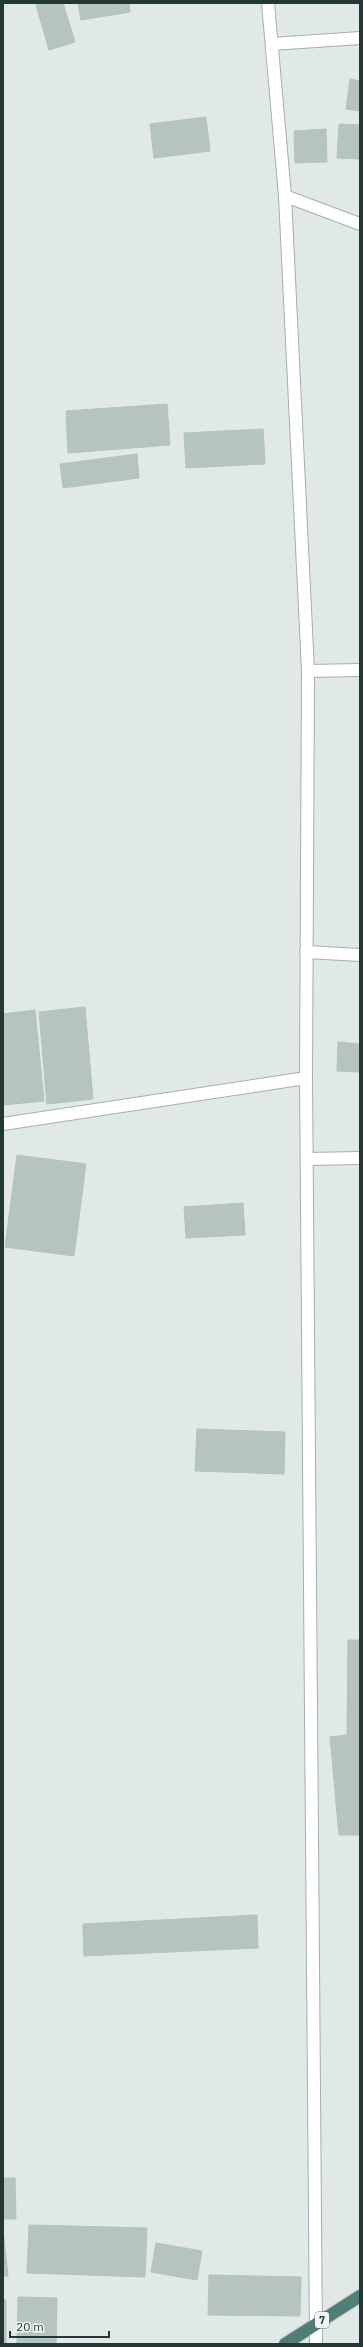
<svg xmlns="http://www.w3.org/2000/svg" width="363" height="2347" font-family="'IBM Plex Sans',sans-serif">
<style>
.building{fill:#b6c4bf;stroke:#b4c2bd}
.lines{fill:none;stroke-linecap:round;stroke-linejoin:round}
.service-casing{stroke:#a4b0ad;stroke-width:14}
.minor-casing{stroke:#a4b0ad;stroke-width:14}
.trunk-casing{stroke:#bdc3c2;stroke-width:14}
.service{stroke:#fff;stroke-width:12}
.minor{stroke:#fff;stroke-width:12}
.trunk{stroke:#4e7e76;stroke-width:12}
.labels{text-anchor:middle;stroke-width:3;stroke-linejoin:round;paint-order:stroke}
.shield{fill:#f0f6f4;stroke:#60716e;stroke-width:1}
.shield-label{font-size:10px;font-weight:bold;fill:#233834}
</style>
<rect width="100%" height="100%" fill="#e0e9e6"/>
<path class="building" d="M42,3H63L75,42L49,50L36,5Z
M78,3H129L130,12L81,20Z
M350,79L360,81V111L346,109Z
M206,117L210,151L154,158L150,124Z
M339,124L360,125V159L337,158Z
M326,129L327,162L295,163L294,131Z
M167,404L170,445L68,453L66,411Z
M263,429L265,464L186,468L184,433Z
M137,454L139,478L63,488L60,464Z
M85,1007L93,1099L47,1104L39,1012Z
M35,1010L44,1101L3,1105V1014Z
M338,1042L360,1044V1072L337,1071Z
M17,1155L86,1164L74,1256L5,1247Z
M243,1203L245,1235L186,1238L184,1207Z
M197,1429L285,1432L284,1474L195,1471Z
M348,1640H360V1835H339L330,1737L347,1735Z
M257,1915L258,1948L84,1956L83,1924Z
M3,2178H15L16,2219H3Z
M29,2225L147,2228L145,2277L27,2273Z
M3,2230L8,2276H3Z
M156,2243L202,2251L197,2280L151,2272Z
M209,2275L301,2277L300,2316L208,2315Z
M18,2297L57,2298L56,2344H17Z
M3,2299L6,2300V2344H3Z"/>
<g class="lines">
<defs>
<path id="service" d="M272,44L360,38
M285,196L360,224
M308,671L360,670"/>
<path id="minor" d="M268,3L285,196L308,671L306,1078L316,2344
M306,952L360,955
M3,1124L306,1078
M307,1159L360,1158"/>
<path id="trunk" d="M285,2344L360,2296"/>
</defs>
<use href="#service" class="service-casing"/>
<use href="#minor" class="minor-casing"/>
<use href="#trunk" class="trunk-casing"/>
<use href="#service" class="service"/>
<use href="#minor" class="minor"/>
<use href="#trunk" class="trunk"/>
</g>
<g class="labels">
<rect class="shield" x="315" y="2312" width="14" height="16" rx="3"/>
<g class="shield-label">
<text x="322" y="2324">7</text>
</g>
</g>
<rect width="363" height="2347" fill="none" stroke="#233834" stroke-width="8"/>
<path d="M10 2331v6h99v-6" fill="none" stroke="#233834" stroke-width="2"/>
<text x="16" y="2331" font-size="12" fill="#233834" stroke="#f0f6f4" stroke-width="3" paint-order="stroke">20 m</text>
</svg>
